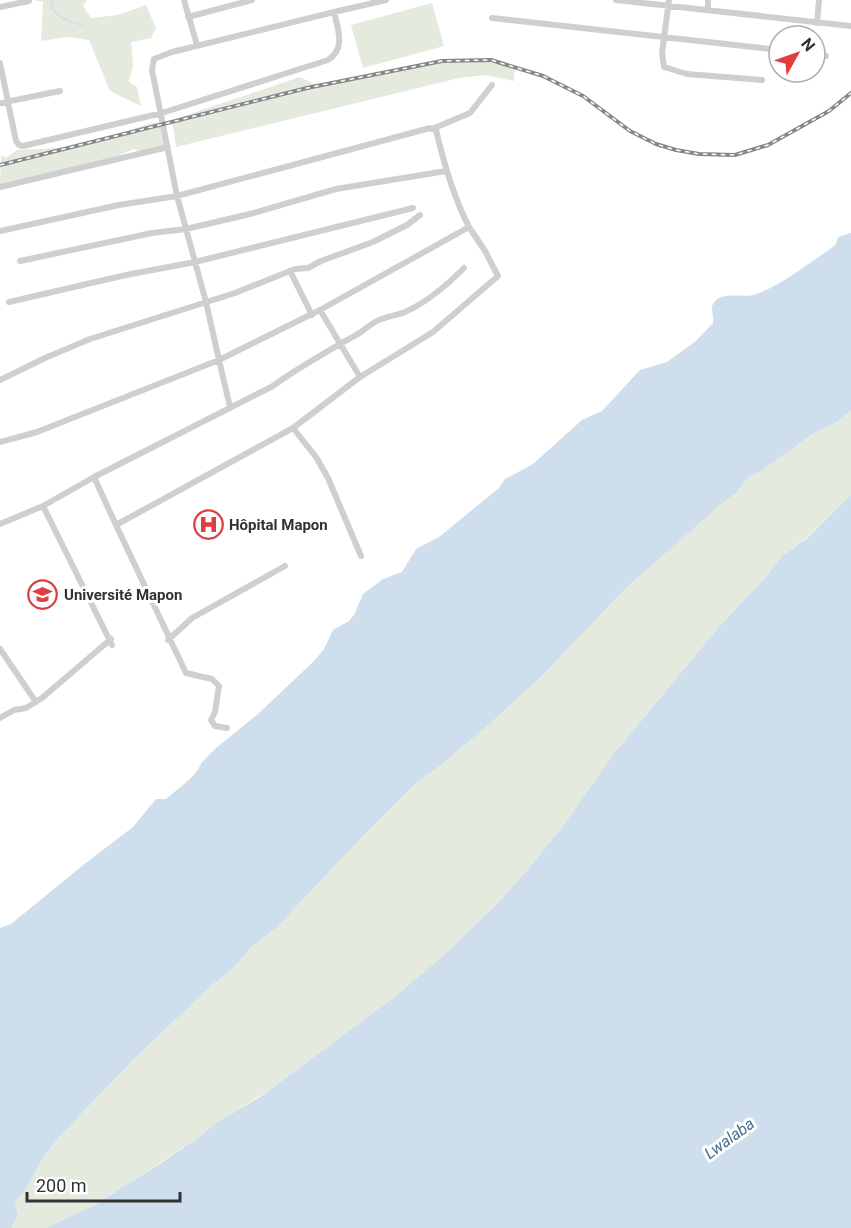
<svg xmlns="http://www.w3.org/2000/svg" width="851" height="1228" font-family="Roboto,sans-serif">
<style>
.green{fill:#e4eade}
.water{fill:#cedeec}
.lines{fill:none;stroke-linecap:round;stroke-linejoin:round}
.stream{stroke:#cedeec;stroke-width:1.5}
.street{stroke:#cfcfcf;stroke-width:6}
.rail-casing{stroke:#878787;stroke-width:4}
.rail{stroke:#fff;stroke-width:1.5;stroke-dasharray:4.5;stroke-linecap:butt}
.labels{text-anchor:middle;stroke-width:6;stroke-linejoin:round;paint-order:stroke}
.poi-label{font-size:15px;font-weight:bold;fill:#323232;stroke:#fff;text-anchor:start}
.water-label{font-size:16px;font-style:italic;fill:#416d92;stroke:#fff}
</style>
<rect width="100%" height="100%" fill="#fff"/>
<path class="green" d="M34,0H87L83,6L91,18L118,15L146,5L156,28L151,38L131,42L133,65L129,82L137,87L141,106L110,91L89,40L67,37L41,41L43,2Z
M432,3L444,46L363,68L351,25Z
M441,59L473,60L515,67L514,81L485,75L459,78L176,147L172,120L300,77L322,88L323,83Z
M165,121L168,146L139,151L134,149L112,158L0,186L1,155L6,158L17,150L75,147L92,141H103L144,125Z
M851,411V495L805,539L782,556L765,578L718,628L612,756L563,826L530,867L497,904L445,954L397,995L268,1091L216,1123L199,1137L128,1184L79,1214L46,1228H12L17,1212L15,1202L27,1187L41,1161L59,1137L135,1058L212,985L232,970L251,947L277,927L365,834L417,782L436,769L485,728L542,676L627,587L721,503L736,493L748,477L760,472L814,433L835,423Z"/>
<path class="water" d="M851,233V411L835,423L814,433L760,472L748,477L736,493L721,504L627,587L542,676L485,728L436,769L417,782L365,834L277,927L251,947L232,970L212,985L135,1058L59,1137L41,1161L27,1187L15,1202L18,1215L12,1228H0V928L11,924L87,862L133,827L156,799H166L190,779L197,771L202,762L216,748L258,714L314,661L324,649L333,630L349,621L354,615L363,594L383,579L402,572L416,549L439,537L499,488L505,479L533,464L582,420L602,411L640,370L667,362L696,341L713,323C714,315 709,307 715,301C726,291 744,299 756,294C784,284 804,266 829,250L836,244L838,237Z
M851,495V1228H46L93,1206L164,1161L199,1137L216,1123L260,1097L397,995L445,954L497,904L530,867L563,826L612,756L718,628L765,578L782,556L806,539Z"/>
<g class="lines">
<path class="stream" d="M51,0C51,18 70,22 85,26"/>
<path class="street" d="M184,0L197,45
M616,0L851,26
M669,0L662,53L664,67L687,74L762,80
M0,7L29,1
M708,10V0
M334,12L172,52L154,59L152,70L177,196L206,302L219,360L320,310L360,377L293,428L116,525L94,477L273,386C299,367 328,351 356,335C362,332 368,326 375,322C384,317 395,316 405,312C428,302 447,285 464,268
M188,17L252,0
M492,18L779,50
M817,23L819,0
M815,55L826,56
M0,63L16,141L19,145L23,146L162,113L328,60C346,49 338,29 334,12L386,0
M0,103L60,91
M432,129L470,113L492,85
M0,187L168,147
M0,231L119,205L177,196L430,128L436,130C444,164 453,196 469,227
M20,261L152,233L186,229L250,214L336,189L446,171
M290,271L312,315
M9,302L126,275L195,262L413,208
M320,310L469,227L485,251L498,276L433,332L360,377
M0,380L45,358L90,339L235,293L295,269L308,268L321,261L373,242L407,225L420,215
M293,428L316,457L328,478L361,556
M0,442L37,432L219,360L230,407
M43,506L112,645
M0,524L43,506L94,477
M116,525L186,673L212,679L219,686L215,712L211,720L215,726L227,728
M168,640L192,618L285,566
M0,649L36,702
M0,718L14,710L26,708L42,698L111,639"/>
<defs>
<path id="rail" d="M0,165L307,88L442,61L491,60L543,76L583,96L630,131L656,144L676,150L699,154L735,155L768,145L829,111L851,93"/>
</defs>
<use href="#rail" class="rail-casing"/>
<use href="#rail" class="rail"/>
</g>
<defs>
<symbol id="hospital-ring" viewBox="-11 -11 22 22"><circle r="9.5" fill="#fff" stroke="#df3d3e" stroke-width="1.5"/><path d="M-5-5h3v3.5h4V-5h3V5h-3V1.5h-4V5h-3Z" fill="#df3d3e"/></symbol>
<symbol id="university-ring" viewBox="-11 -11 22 22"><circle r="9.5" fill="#fff" stroke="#df3d3e" stroke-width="1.5"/><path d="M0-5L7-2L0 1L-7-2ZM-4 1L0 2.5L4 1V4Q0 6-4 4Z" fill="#df3d3e"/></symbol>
</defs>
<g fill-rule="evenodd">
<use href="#hospital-ring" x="192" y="508" width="33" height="33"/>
<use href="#university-ring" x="26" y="578" width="33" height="33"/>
</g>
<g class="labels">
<g class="poi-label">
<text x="229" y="530">Hôpital Mapon</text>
<text x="64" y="600">Université Mapon</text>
</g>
<g class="water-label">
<text transform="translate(729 1138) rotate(-36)" y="6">Lwalaba</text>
</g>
</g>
<g transform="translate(797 54) rotate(50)"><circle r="28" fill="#ffffff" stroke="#adadad" stroke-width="1.5"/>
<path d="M0-4.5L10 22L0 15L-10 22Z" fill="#df3d3e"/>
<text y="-9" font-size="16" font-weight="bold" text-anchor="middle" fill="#323232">N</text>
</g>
<path d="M27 1192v9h153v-9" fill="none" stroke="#323232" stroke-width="3"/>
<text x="36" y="1192" font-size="18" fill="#323232" stroke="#ffffff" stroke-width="4.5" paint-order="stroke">200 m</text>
</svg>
